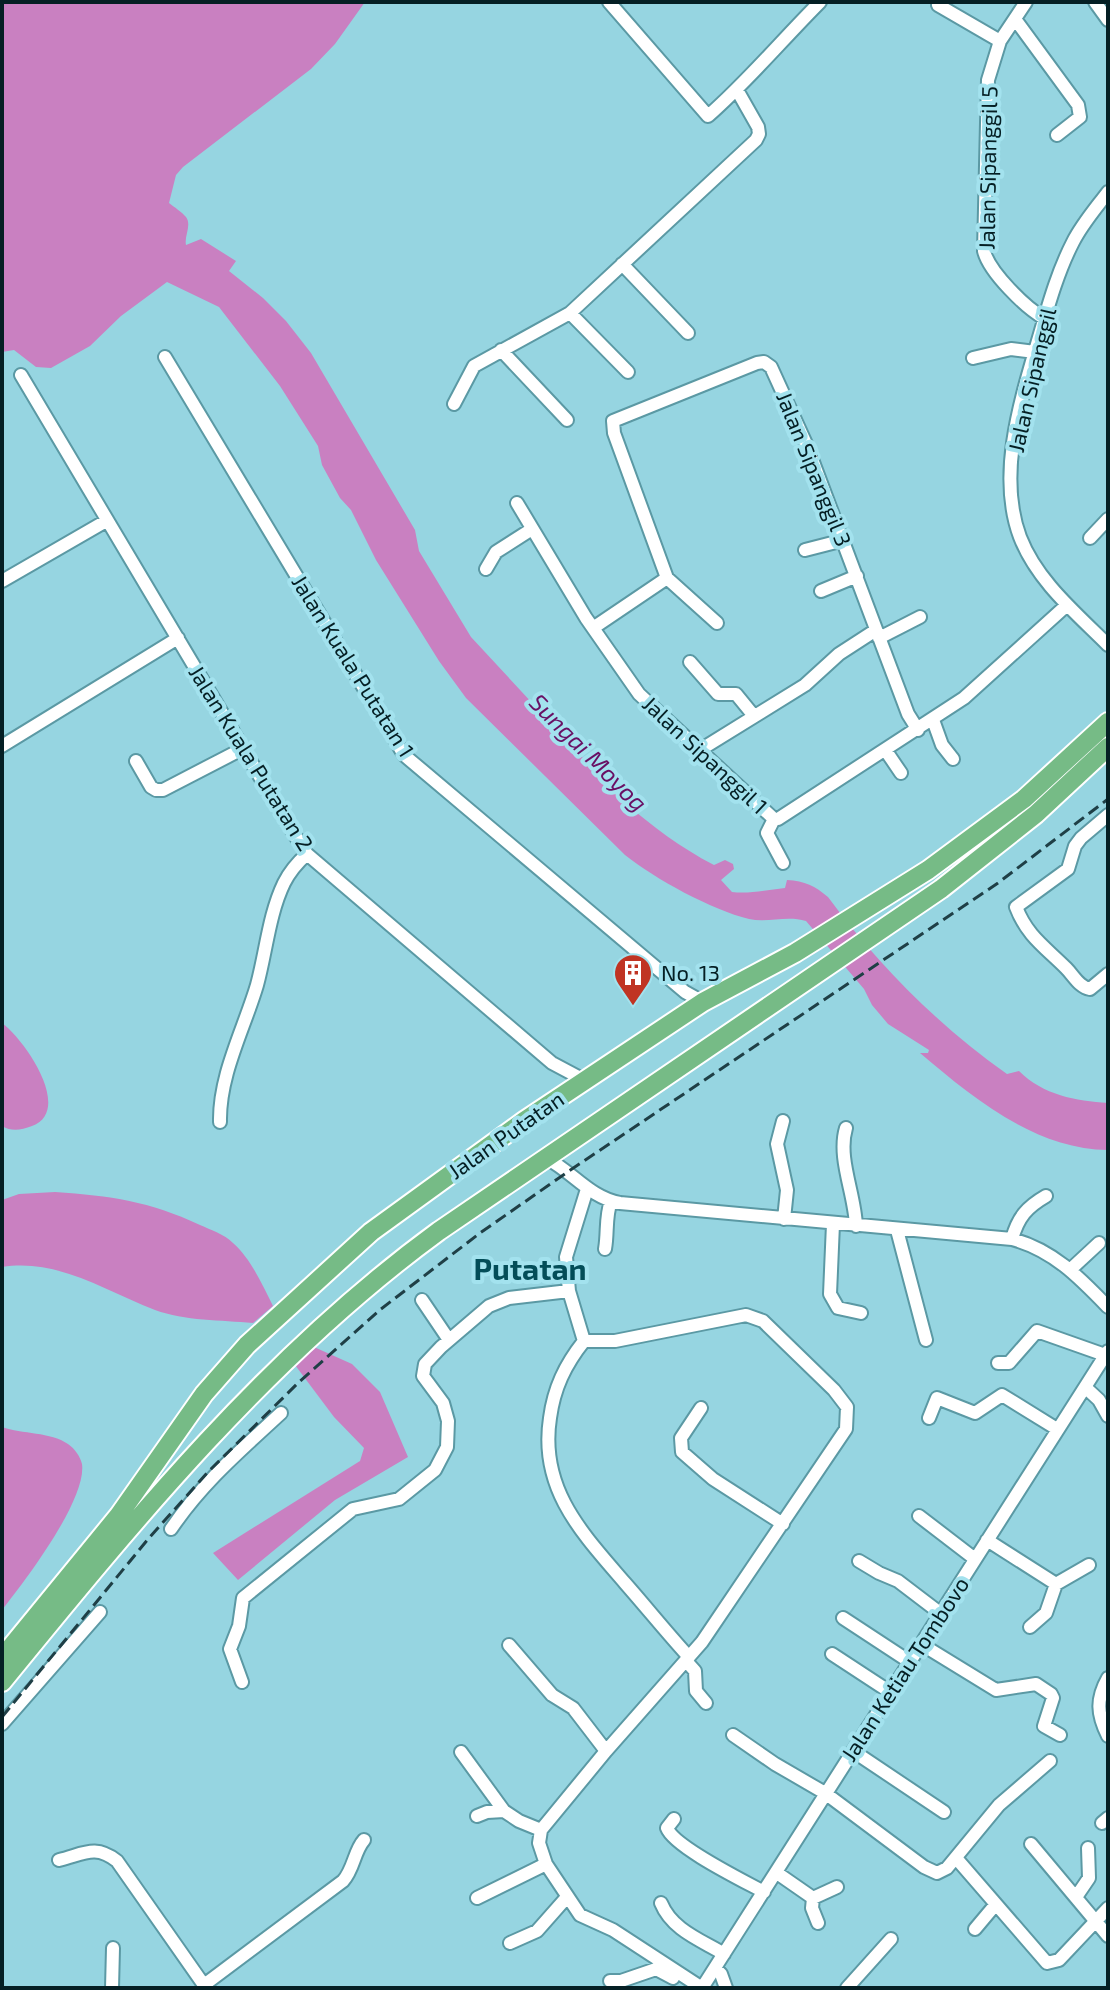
<svg xmlns="http://www.w3.org/2000/svg" width="1110" height="1990" font-family="'Exo 2',sans-serif">
<style>
.water{fill:#c980c1}
.lines{fill:none;stroke-linecap:round;stroke-linejoin:round}
.minor-casing{stroke:#5b99a4;stroke-width:16}
.highway-casing{stroke:#fff;stroke-width:22}
.minor{stroke:#fff;stroke-width:12}
.highway{stroke:#76bb86;stroke-width:18}
.rail{stroke:#1f3f46;stroke-width:3;stroke-dasharray:12 6;stroke-linecap:butt}
.labels{text-anchor:middle;stroke-width:8;stroke-linejoin:round;paint-order:stroke}
.street-label{font-size:22px;fill:#051f24;stroke:#a3e2ee}
.poi-label{font-size:22px;fill:#051f24;stroke:#a3e2ee;text-anchor:start}
.water-label{font-size:24px;font-style:italic;fill:#691064;stroke:#a3e2ee}
.district-label{font-size:30px;font-weight:bold;fill:#034d58;stroke:#a3e2ee}
</style>
<rect width="100%" height="100%" fill="#96d5e1"/>
<path class="water" d="M2,2H365L335,44L311,69L183,167L176,175L169,203C174,207 182,212 186,217C192,225 184,236 186,245L201,239L236,261L229,271L263,298L286,321L311,353L415,530L419,551L471,637L624,802C652,826 681,848 714,865L725,860L733,864L734,869L721,880L732,892C749,894 767,890 785,888L787,880C805,881 815,886 828,897C878,965 939,1026 1007,1074L1019,1071C1043,1095 1076,1101 1108,1103V1150C1035,1149 973,1098 920,1053H928L929,1050L888,1024L872,1005L864,989L806,921C787,915 768,923 749,919C712,910 655,879 625,855L466,698L439,661L376,560L351,510L340,498L322,465L318,446L280,386L219,307L167,282L121,316L90,346L51,368L36,367L14,350L2,352Z
M2,1023C24,1039 74,1110 32,1126C21,1130 12,1132 2,1126Z
M55,1192C111,1196 149,1201 200,1225C211,1230 224,1234 233,1243C251,1259 262,1284 273,1306L253,1323C221,1320 185,1321 155,1310C105,1291 58,1258 2,1267V1200L19,1194Z
M314,1347L352,1364L380,1392L408,1457L335,1500L238,1580L213,1553L360,1461L364,1448L334,1417L295,1365Z
M2,1427C22,1434 51,1432 68,1444C75,1449 80,1456 82,1464C87,1500 24,1582 2,1610Z"/>
<g class="lines">
<defs>
<path id="minor" d="M609,2L708,116C748,81 782,40 820,2
M1026,2L1000,41L988,80L984,251C989,272 1026,308 1044,318
M1095,2L1108,20
M938,5L1000,41
M1015,19L1078,105L1080,117L1057,135
M1108,192C1096,208 1082,224 1073,242C1058,271 1049,303 1040,334C1022,396 996,473 1020,537C1037,581 1076,613 1108,645
M622,264L688,333
M570,313L628,372
M501,350L567,420
M165,357L404,755L685,992L703,1002
M973,358L1011,349L1035,352
M21,375L291,829L307,854L552,1063L584,1080
M454,404L474,366L570,313L756,140L759,134L758,127L737,90
M517,503L586,618L639,694L774,819
M1090,538L1108,519
M805,550L844,540
M486,569L496,552L532,529
M667,578L717,623
M2,581L106,521
M821,591L857,576
M593,628L667,578L614,433L613,421L757,363L764,362L771,367L807,446L908,714L918,730
M879,638L920,617
M690,662L718,694H736L754,716
M933,720L942,745L953,759
M2,746L178,638
M700,750L805,685L839,654L876,630
M886,751L901,773
M136,761L151,787L156,790H163L244,748
M1108,815L1081,838L1075,846L1068,869L1016,907C1027,936 1045,947 1066,968C1074,976 1079,987 1090,989L1108,974
M774,819H778L964,698L1067,605
M774,819L767,833L783,863
M783,1121L777,1144L787,1190L784,1219
M220,1122C219,1075 244,1029 257,985C266,952 269,914 284,883C290,871 298,862 307,854
M846,1128C837,1158 855,1194 856,1226
M546,1158C573,1172 589,1197 620,1203L1012,1239C1053,1250 1079,1277 1108,1307
M833,1224L830,1294L838,1308L861,1313
M897,1230L926,1340
M1012,1239C1018,1217 1027,1207 1046,1196
M605,1249C608,1233 605,1217 611,1201
M1071,1269L1099,1243
M422,1300L449,1340
M584,1341H615L746,1315L763,1321L834,1390L847,1407L846,1429L702,1642L606,1751L541,1830L539,1843L546,1864L580,1915L613,1930L702,1988
M584,1341C565,1365 554,1388 550,1418C539,1489 582,1533 625,1583C647,1608 667,1633 689,1657
M584,1341L569,1291L566,1257L587,1189
M998,1363H1009L1037,1331L1105,1355
M1085,1387L1099,1400L1108,1416
M701,1408L681,1438L682,1452L713,1479L783,1524
M929,1418L937,1398L975,1413L1002,1395L1057,1429
M919,1516L975,1559
M171,1529C202,1483 241,1450 281,1413
M987,1540L1056,1584L1089,1565
M859,1561L879,1573L898,1581L940,1613
M843,1618L910,1662
M1030,1627L1046,1613L1056,1584
M921,1644L996,1690L1036,1684L1051,1694L1053,1698L1044,1726L1060,1735
M509,1645L552,1695L573,1708L606,1751
M832,1654L890,1692
M686,1661L695,1671L696,1691L706,1703
M1108,1678C1096,1699 1097,1714 1108,1736
M242,1682L230,1649L239,1626L243,1598L353,1509L399,1499L435,1470L447,1447L448,1421L443,1403L423,1376L425,1364L441,1347L489,1306L509,1298L569,1291
M2,1724L100,1612
M733,1735L775,1764L825,1793L924,1867L937,1873L947,1868L999,1805L1050,1761
M853,1751L944,1812
M461,1752L504,1811
M477,1816L487,1812L504,1811L519,1821L541,1830
M674,1819L667,1828C674,1847 744,1881 764,1892
M1102,1823L1108,1818
M1031,1844L1108,1936
M956,1858L1047,1963L1059,1960L1108,1908
M59,1860C84,1854 95,1844 117,1861L206,1988
M777,1873L813,1898L837,1887
M1076,1897L1089,1878L1088,1848
M477,1898L546,1864
M813,1898L812,1908L818,1923
M661,1903C672,1930 701,1940 724,1954
M975,1929L996,1904
M510,1943L537,1931L567,1897
M715,1968L721,1974L726,1988
M610,1981H621L656,1969L673,1978
M204,1985L343,1881C354,1869 354,1851 364,1840
M112,1988L113,1948
M702,1988L1108,1351
M847,1988L891,1939"/>
<path id="highway" d="M2,1658L119,1515L204,1394L247,1345L371,1232L524,1121L703,1002L795,953L928,870L1024,799L1108,722
M2,1682C134,1520 269,1355 439,1231L941,889L1036,814L1108,747"/>
</defs>
<use href="#minor" class="minor-casing"/>
<use href="#highway" class="highway-casing"/>
<use href="#minor" class="minor"/>
<use href="#highway" class="highway"/>
<path class="rail" d="M2,1717L149,1538L208,1472L299,1382L381,1309L480,1233L569,1171L998,883L1108,799"/>
</g>
<defs>
<symbol id="building-pin" viewBox="-11 -11 22 30"><path d="M0 17L-7.5 6A9.5 9.5 0 1 1 7.5 6Z" fill="#c03423" stroke="#a3e2ee"/><path d="M-4-6H4V6H1V3H-1V6H-4ZM-2.5-4.3h1.7v1.8h-1.7ZM.8-4.3h1.7v1.8H.8ZM-2.5-1h1.7V.8h-1.7ZM.8-1h1.7V.8H.8Z" fill="#fff"/></symbol>
</defs>
<g fill-rule="evenodd">
<use href="#building-pin" x="611" y="951" width="44" height="60"/>
</g>
<g class="labels">
<g class="street-label">
<text transform="translate(988 168) rotate(-89)" y="8">Jalan Sipanggil 5</text>
<text transform="translate(1032 380) rotate(-77)" y="8">Jalan Sipanggil</text>
<text transform="translate(814 469) rotate(68)" y="8">Jalan Sipanggil 3</text>
<text transform="translate(353 666) rotate(58)" y="8">Jalan Kuala Putatan 1</text>
<text transform="translate(705 755) rotate(43)" y="8">Jalan Sipanggil 1</text>
<text transform="translate(251 758) rotate(58)" y="8">Jalan Kuala Putatan 2</text>
<text transform="translate(506 1135) rotate(-35)" y="8">Jalan Putatan</text>
<text transform="translate(905 1669) rotate(-57)" y="8">Jalan Ketiau Tombovo</text>
</g>
<g class="poi-label">
<text x="661" y="981">No. 13</text>
</g>
<g class="water-label">
<text transform="translate(588 753) rotate(45)" y="8">Sungai Moyog</text>
</g>
<g class="district-label">
<text x="530" y="1280">Putatan</text>
</g>
</g>
<rect width="1110" height="1990" fill="none" stroke="#051f24" stroke-width="8"/>
</svg>
